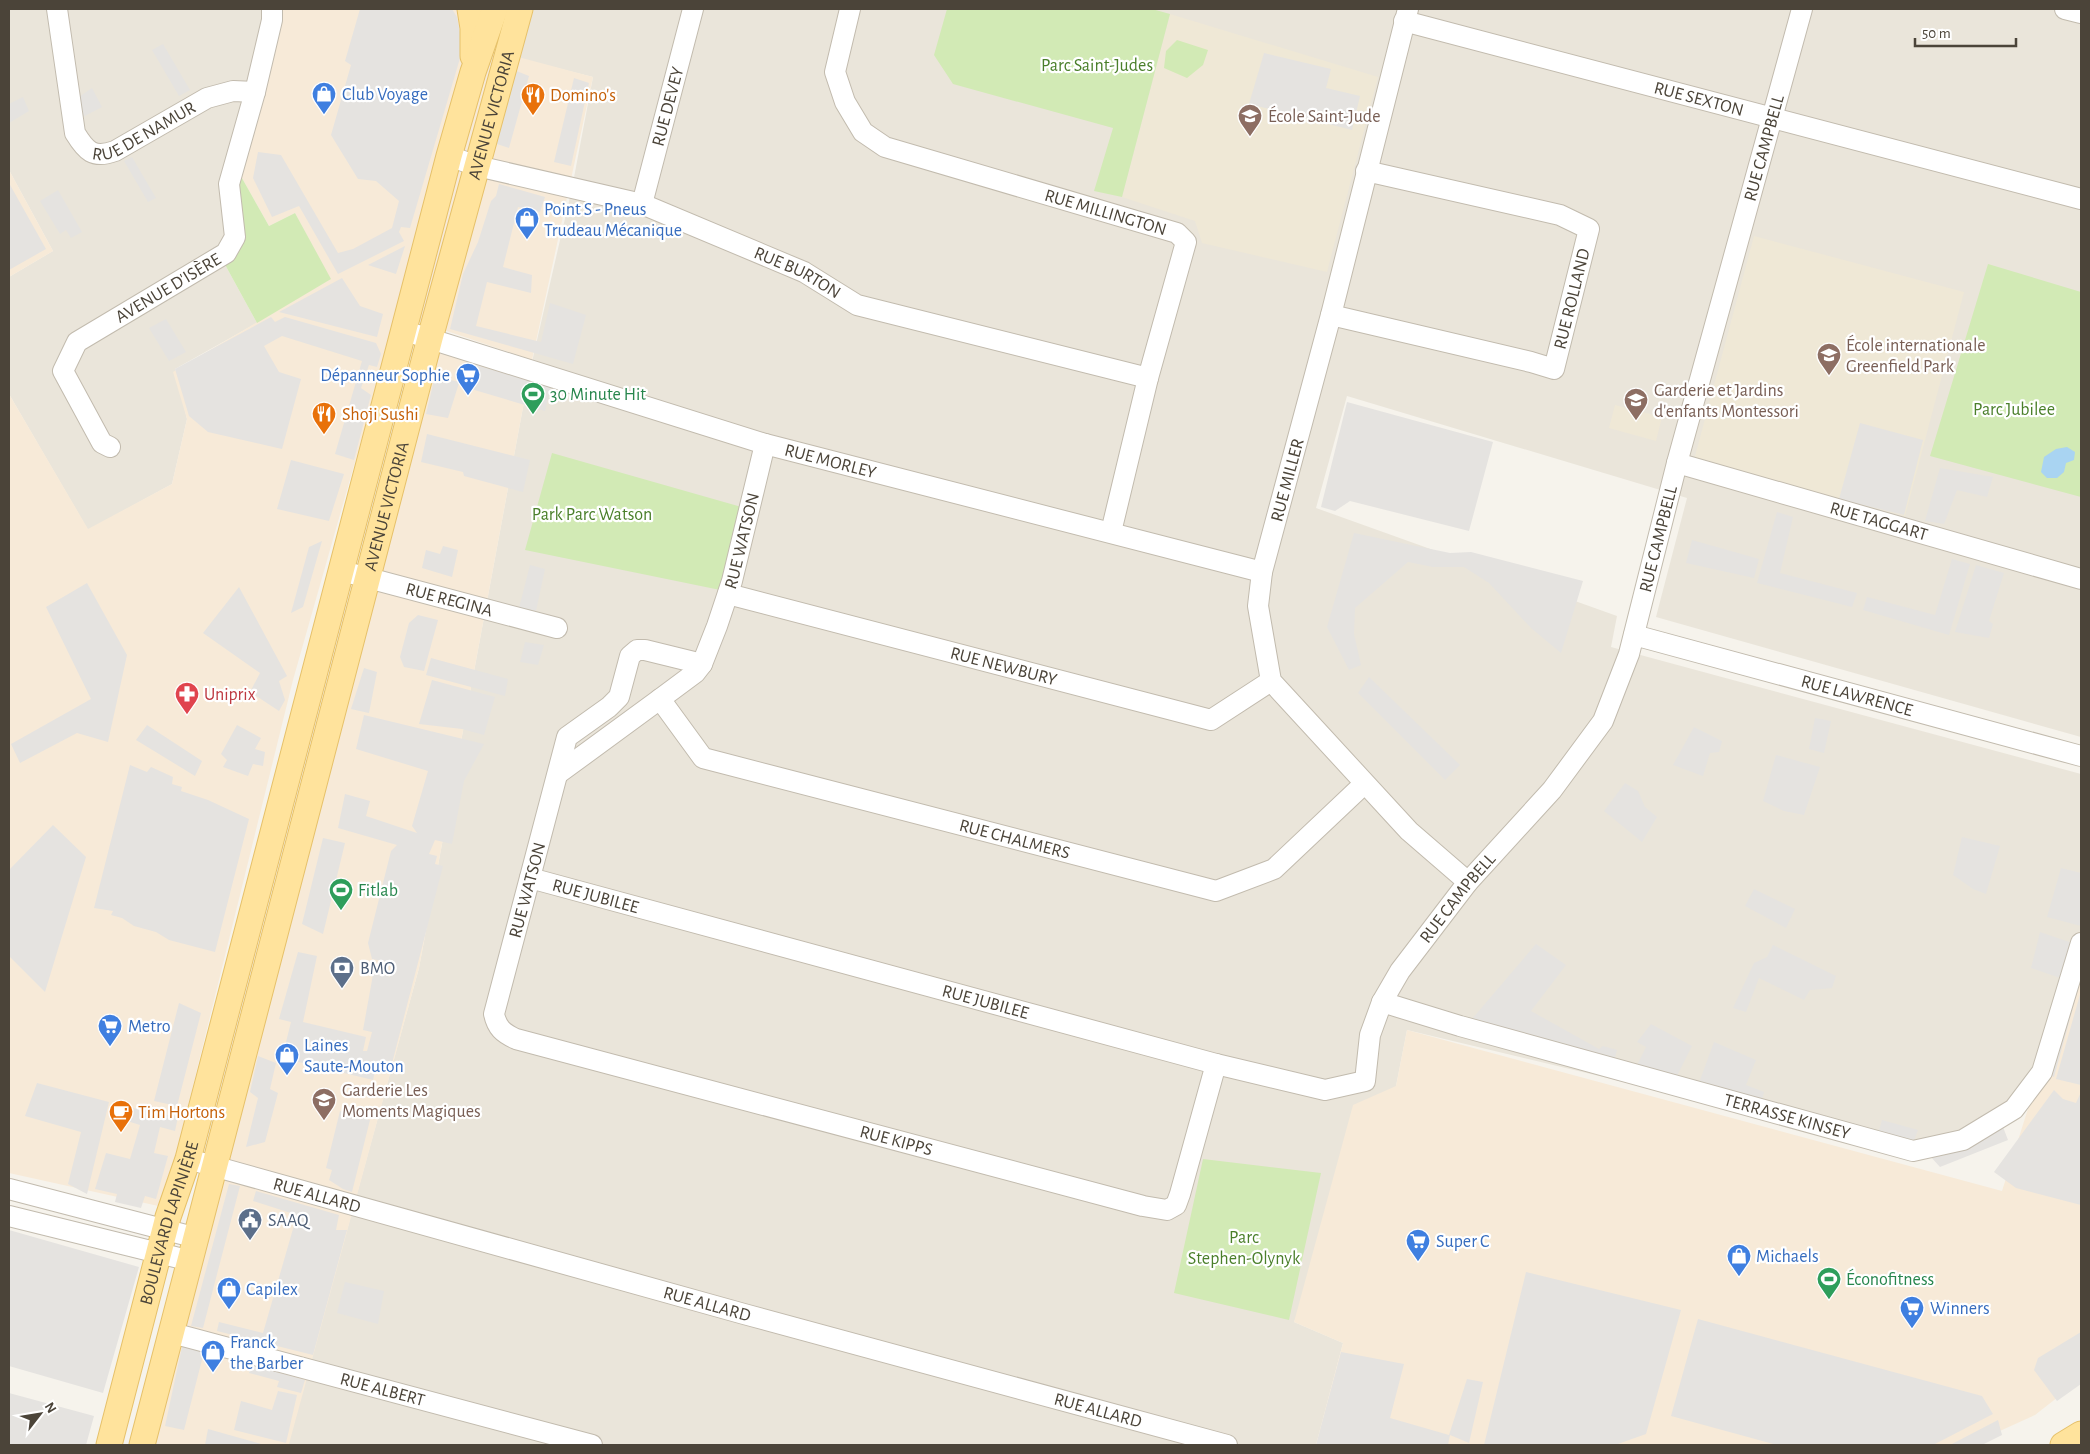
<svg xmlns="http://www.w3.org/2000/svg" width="2090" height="1454" font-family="'Alegreya Sans',sans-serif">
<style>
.residential{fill:#eae5da}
.commercial{fill:#f7ead8}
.education{fill:#efe8d6}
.green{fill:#d2eab5}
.parking{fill:#e5e3e0}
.water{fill:#a9d4f2}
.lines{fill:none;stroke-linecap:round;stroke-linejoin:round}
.minor-casing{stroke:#c2bbae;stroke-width:22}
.major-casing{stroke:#e6c16a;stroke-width:27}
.minor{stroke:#fff;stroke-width:20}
.major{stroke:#ffe39c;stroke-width:25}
.labels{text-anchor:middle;stroke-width:4.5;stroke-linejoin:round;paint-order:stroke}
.park-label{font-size:18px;fill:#4a7f2a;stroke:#fff}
.shop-label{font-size:18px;fill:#366cbe;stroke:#fff;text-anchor:start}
.food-label{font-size:18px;fill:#c56008;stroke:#fff;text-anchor:start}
.street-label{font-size:18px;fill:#4b4439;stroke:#fff}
.education-label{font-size:18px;fill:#785e54;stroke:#fff;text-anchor:start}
.leisure-label{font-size:18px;fill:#27864d;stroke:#fff;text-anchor:start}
.health-label{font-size:18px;fill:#be3a42;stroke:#fff;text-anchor:start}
.service-label{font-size:18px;fill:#4e5e75;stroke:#fff;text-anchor:start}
</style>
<rect width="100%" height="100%" fill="#f6f3ec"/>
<path class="residential" d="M9,9H281L223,261L257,323L175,369L187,419L172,484L88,530L9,394V277L53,251L9,170Z
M524,9H2081V737L1656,617L1687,498L1347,396L1316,508L1617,616L1611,647L2081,774V941L2037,1079L2005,1115L1913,1151L1407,1030L1396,1086L1294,1322L1343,1343L1316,1445H288L419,968L529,375L572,188L593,77L513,57Z"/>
<path class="commercial" d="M281,9H463L466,43L593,77L532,360L397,314L293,680L163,1207L9,1173V394L88,529L172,484L187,419L173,372L330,279L295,213L269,226L238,171Z
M9,170L53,251L9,277Z
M436,346L529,375L419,968L289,1444L292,1445H151Z
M2081,941V1379L2035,1415L1969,1445H1316L1343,1343L1294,1322L1353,1105L1396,1086L1407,1030L2002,1191Z"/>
<path class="education" d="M1170,14L1378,77L1327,272L1202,243L1195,221L1122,197Z
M1754,236L1964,292L1905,516L1694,460Z
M1615,405L1662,417L1656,441L1609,428Z"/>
<path class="green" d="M947,9H1152L1170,14L1122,197L1094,191L1113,128L953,84L934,55Z
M1177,40L1208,50L1203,65L1187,78L1164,68L1166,51Z
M238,171L269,226L295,213L331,279L257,323L223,261Z
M1988,264L2081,292V497L1930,456Z
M552,453L752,510L730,592L525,550Z
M1203,1159L1321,1173L1289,1320L1174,1293Z"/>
<path class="parking" d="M360,9H452L457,17L463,48L410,228L401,227L399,232L404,241L338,274L299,206L272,217L253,178L258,152L281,155L338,253L353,249L392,228L399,201L376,181L358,179L331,135L351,65L345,61Z
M163,44L190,90L179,96L152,50Z
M1264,53L1331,69L1326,88L1360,96L1352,130L1249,104Z
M514,70L529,76L509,148L494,143Z
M574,78L589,83L571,166L554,162Z
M92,88L102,107L81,118L79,97Z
M23,97L29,111L9,123V104Z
M132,157L156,198L148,202L124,161Z
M9,183L46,249L9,270Z
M499,184L545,197L540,212L518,207L503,267L532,275L531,293L487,282L476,326L541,342L550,303L586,315L573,364L450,329L463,274L478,242L491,201L496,196Z
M58,190L82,232L71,238L66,230L60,234L40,201Z
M405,246L396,274L368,265Z
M342,278L360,306L383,314L377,337L279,312Z
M271,317L275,322L285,317L376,343L381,354L377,367L369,365L361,388L371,395L354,460L335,454L362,361L282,336L264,346L279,372L301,379L282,449L208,432L189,416L175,369Z
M166,319L186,352L169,361L149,328Z
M466,362L551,387L545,411L461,386L459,383L448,418L426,414L435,376L459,382Z
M1347,402L1493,442L1469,531L1350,501L1335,511L1321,507Z
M1860,423L1923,440L1904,515L1839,499Z
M427,434L530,460L523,492L464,476L463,472L421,462Z
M291,460L344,474L329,521L277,509Z
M1940,468L1993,477L1987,497L1957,490L1944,524L1925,521Z
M1777,512L1793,517L1780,573L1857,593L1852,607L1757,583Z
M1354,533L1450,553L1471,552L1583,581L1561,653L1531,628L1489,583L1464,567H1433L1408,562L1355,608L1354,634L1361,665L1349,670L1327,627Z
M1692,540L1759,559L1754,578L1686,563Z
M322,541L303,607L291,613L309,547Z
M443,546L458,550L452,577L422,568L426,550L440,554Z
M1952,559L1970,564L1949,635L1863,610L1867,597L1935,615Z
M530,565L545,569L536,611L519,608Z
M1976,565L2004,573L1989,621L1993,624L1989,638L1955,632Z
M87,583L127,655L108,742L77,733L20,763L11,744L91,699L46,607Z
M239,587L287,676L279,681L285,700L279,711L250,692L260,673L203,633Z
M418,615L438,620L424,671L404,667L400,657L409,623Z
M525,642L544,645L538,665L520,662Z
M431,658L508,679L505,696L426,675Z
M364,668L377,672L369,713L351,709Z
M1369,677L1460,765L1445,780L1358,693Z
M432,680L495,697L484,735L462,729L419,724Z
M364,715L484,744L464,781L452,844L435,840L429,854L437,856L435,864L443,866L390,1071L376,1067L373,1080L282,1058L291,1022L279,1019L298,952L317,956L303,1022L366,1037L363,1051H367L372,1032L363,1030L374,969L390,977L394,963L372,959L368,943L391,851L397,845L338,828L345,794L370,801L366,816L417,833L412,826L428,771L356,749Z
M1815,718L1831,721L1824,753L1809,749Z
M147,725L202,761L195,776L136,740Z
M237,725L261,738L255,749L265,752L263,766L253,764L248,776L223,767L227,760L221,754Z
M1694,727L1722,741L1719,752L1710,753L1703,776L1673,765Z
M1776,755L1820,767L1804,815L1784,811L1763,801Z
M130,765L147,772L151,767L173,777L172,784L182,787L181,791L208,800L249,819L215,952L169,940L156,932L134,926L122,918L111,915L113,911L94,908Z
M1625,783L1638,791L1645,807L1657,817L1642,842L1604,811Z
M53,825L86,857L45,992L9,956V870Z
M1962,837L2000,846L1986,894L1973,889L1953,875Z
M323,838L345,843L323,934L302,924Z
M2061,868L2081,873V926L2047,917Z
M1754,889L1795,909L1786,928L1745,906Z
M2040,932L2081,946V979L2054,1077L2037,1069L2066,980L2031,968Z
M1536,944L1566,965L1531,1011L1599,1049L1603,1046L1617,1050L1613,1065L1472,1019Z
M1773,945L1836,976L1832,988L1810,990L1804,1000L1759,978L1746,1012L1733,1008L1754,963L1767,957Z
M2081,991V1085L2056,1079Z
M179,1003L201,1013L177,1106L154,1101Z
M1651,1024L1692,1046L1676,1078L1637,1065L1646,1047L1637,1042Z
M1714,1042L1756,1060L1746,1085L1764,1092L1761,1103L1697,1088Z
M258,1056L276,1063L270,1089L278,1093L265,1142L246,1147L258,1098L250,1092Z
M37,1083L109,1102L87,1194L68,1184L81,1132L25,1116Z
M2054,1090L2063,1099L2076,1103L2081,1092V1205L2016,1188L1994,1172Z
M122,1106L178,1117L175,1131L160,1127L154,1153L168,1156L156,1199L145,1196L141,1208L115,1202L117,1194L95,1189L106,1153L130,1159L140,1125L121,1119Z
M340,1111L370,1120L352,1192L343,1189L329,1180L332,1170L326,1168Z
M1882,1120L1918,1130L1913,1143L1878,1134Z
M2003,1127L2008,1140L1940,1167L1930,1156Z
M229,1184L240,1186L203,1328L191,1326Z
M256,1191L339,1215L336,1230H347L313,1355L217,1331L219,1322L263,1333L297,1215L253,1201Z
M9,1230L139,1267L103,1393L9,1366Z
M1526,1272L1681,1310L1646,1434L1615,1445H1484Z
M345,1282L384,1291L378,1324L337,1313Z
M1698,1319L1982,1396L1993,1414L1933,1445H1777L1671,1416Z
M2081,1332V1384L2057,1401L2034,1370L2038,1358Z
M183,1342L205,1348L184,1430L165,1426Z
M1341,1352L1404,1364L1390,1418L1449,1435L1467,1379L1483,1382L1469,1443L1450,1435L1448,1445H1316Z
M252,1365L305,1380L301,1393L277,1387L279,1381L249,1373Z
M278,1391L297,1395L286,1443L234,1430L241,1401L272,1410Z
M9,1393L94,1416L86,1445H9Z
M1998,1420L2002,1435L1982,1445H1950Z
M208,1429L265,1445H205Z"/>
<path class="water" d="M2067,447L2075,452L2074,460L2066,463L2064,472L2057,478H2047L2041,472L2044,457L2056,449Z"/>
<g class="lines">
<defs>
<g id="minor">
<path id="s1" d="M57,9L75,133C86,151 93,159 115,151L207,98L233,91L255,92"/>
<path id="s2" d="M850,9L835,72L845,102L863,132L885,147L1177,233L1186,242L1148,378L1111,532"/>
<path d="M1408,9L1331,315L1262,572L1258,606L1271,681L1409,831L1468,882"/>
<path d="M2065,9L2081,13"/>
<path id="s3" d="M1404,21L2081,199"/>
<path id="s4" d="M449,156L477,166L642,204L804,272L857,305L1148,378"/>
<path id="s5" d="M642,204L693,9"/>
<path id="s6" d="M1331,315L1531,362L1554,369L1589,229L1560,215L1366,171"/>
<path id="s7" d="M405,331L765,444L1262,572"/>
<path id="s8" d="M110,447L102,443L63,371L77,342L226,253L235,237L229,184L255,92L272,20V9"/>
<path id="s9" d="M1677,463L2081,579"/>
<path id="s10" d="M342,571L557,628"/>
<path id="s11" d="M728,594L1211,720L1271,681"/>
<path id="s12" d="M1634,635L2081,756"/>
<path id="s13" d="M702,664L645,650H637L630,656L619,697L609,707L567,737L494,1014C497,1028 503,1033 516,1039L1143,1206L1167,1210L1176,1205L1180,1194L1216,1064"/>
<path id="s14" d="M660,699L703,758L1216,891L1274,869L1364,784"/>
<path id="s15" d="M559,773L660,699L695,673L702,664L717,626L732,581L765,444"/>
<path id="s16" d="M530,878L1216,1064L1325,1090L1365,1081L1370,1035L1382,1002L1400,971L1468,882L1552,790L1603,721L1629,654L1677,463L1802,9"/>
<path id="s17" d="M1382,1002L1460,1026L1913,1151L1963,1140L2014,1109L2042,1072L2081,943"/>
<path id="s18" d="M188,1159L744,1314L1227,1445"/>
<path d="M9,1189L197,1238"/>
<path d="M9,1216L191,1261"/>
<path id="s19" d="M172,1333L592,1445"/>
</g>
<g id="major">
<path d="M470,9L473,28V56"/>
<path id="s20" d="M109,1445L168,1217L188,1159L449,156L473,72L495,9"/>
<path id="s21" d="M142,1445L430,338L520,9"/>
<path d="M2063,1445L2081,1434"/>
</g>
</defs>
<use href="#minor" class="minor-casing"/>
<use href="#major" class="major-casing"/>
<use href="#minor" class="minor"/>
<use href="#major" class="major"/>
</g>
<defs>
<symbol id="shop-pin" viewBox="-11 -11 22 30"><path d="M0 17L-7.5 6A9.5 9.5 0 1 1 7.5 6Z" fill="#3f7fe0" stroke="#fff"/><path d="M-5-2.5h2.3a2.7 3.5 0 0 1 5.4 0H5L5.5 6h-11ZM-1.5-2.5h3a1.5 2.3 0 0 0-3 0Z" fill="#fff"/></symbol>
<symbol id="restaurant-pin" viewBox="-11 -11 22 30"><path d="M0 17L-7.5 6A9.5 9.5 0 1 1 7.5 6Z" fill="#e8710a" stroke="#fff"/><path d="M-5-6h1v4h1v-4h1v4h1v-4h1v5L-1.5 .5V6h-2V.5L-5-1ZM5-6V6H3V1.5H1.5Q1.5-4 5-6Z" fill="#fff"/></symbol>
<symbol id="school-pin" viewBox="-11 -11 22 30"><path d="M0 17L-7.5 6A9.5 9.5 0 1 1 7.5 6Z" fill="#8d6e63" stroke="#fff"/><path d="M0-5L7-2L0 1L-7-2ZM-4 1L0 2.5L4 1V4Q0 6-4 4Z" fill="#fff"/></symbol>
<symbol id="supermarket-pin" viewBox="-11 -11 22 30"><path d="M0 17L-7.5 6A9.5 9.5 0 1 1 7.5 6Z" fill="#3f7fe0" stroke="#fff"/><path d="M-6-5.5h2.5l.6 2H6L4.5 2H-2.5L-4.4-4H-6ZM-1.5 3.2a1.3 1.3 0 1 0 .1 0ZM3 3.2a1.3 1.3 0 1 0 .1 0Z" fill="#fff"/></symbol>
<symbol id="stadium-pin" viewBox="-11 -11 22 30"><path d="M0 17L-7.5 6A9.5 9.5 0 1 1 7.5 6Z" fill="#2e9e5b" stroke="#fff"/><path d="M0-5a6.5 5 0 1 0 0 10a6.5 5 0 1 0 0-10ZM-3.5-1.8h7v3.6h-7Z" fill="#fff"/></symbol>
<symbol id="pharmacy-pin" viewBox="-11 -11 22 30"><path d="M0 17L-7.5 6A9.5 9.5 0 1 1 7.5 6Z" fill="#e0444e" stroke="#fff"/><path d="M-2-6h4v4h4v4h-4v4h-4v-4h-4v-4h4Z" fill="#fff"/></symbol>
<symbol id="bank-pin" viewBox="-11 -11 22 30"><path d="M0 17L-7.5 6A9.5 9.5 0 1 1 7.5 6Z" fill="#5c6f8a" stroke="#fff"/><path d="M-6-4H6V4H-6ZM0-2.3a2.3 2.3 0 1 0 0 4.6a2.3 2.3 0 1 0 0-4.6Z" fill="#fff"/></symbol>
<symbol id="cafe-pin" viewBox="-11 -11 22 30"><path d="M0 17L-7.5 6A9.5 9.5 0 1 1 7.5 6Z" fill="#e8710a" stroke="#fff"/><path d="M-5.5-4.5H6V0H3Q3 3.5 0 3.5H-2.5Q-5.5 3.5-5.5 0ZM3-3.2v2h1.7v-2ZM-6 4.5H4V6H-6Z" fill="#fff"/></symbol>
<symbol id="civic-pin" viewBox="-11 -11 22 30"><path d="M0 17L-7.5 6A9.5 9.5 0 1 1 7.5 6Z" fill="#5c6f8a" stroke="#fff"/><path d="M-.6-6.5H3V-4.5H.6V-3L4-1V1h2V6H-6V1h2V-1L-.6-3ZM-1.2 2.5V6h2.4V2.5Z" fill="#fff"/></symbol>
</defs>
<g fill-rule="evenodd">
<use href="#shop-pin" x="310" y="80" width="28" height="38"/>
<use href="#restaurant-pin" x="519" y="81" width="28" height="38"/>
<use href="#school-pin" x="1236" y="102" width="28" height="38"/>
<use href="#shop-pin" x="513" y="205" width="28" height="38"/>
<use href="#school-pin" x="1815" y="341" width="28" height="38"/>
<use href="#supermarket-pin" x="454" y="361" width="28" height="38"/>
<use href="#stadium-pin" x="519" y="380" width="28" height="38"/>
<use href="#school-pin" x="1622" y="386" width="28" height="38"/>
<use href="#restaurant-pin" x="310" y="400" width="28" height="38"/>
<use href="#pharmacy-pin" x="173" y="680" width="28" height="38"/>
<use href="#stadium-pin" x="327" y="876" width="28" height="38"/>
<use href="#bank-pin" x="328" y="954" width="28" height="38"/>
<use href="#supermarket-pin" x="96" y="1012" width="28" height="38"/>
<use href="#shop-pin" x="273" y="1041" width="28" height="38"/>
<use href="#school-pin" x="310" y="1086" width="28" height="38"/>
<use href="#cafe-pin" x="107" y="1098" width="28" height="38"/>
<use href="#civic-pin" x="236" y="1206" width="28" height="38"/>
<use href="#supermarket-pin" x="1404" y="1227" width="28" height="38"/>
<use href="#shop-pin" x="1725" y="1242" width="28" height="38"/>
<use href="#stadium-pin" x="1815" y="1265" width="28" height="38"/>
<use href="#shop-pin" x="215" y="1275" width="28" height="38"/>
<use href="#supermarket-pin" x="1898" y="1294" width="28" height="38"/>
<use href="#shop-pin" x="199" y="1338" width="28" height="38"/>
</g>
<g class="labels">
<g class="park-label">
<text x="1097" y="71">Parc Saint-Judes</text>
<text x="2014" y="415">Parc Jubilee</text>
<text x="592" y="520">Park Parc Watson</text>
<text x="1244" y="1243">Parc<tspan x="1244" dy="21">Stephen-Olynyk</tspan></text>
</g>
<g class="shop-label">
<text x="342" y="100">Club Voyage</text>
<text x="544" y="215">Point S - Pneus<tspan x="544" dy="21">Trudeau Mécanique</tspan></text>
<text x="450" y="381" text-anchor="end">Dépanneur Sophie</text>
<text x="128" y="1032">Metro</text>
<text x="304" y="1051">Laines<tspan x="304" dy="21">Saute-Mouton</tspan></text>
<text x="1436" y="1247">Super C</text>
<text x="1756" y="1262">Michaels</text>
<text x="246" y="1295">Capilex</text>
<text x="1930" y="1314">Winners</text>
<text x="230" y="1348">Franck<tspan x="230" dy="21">the Barber</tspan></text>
</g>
<g class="food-label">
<text x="550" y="101">Domino's</text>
<text x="342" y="420">Shoji Sushi</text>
<text x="138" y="1118">Tim Hortons</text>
</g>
<g class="street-label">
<text dy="6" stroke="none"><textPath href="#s3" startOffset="305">RUE SEXTON</textPath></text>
<text dy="6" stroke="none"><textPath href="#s5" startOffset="101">RUE DEVEY</textPath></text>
<text dy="6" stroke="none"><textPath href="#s21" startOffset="1375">AVENUE VICTORIA</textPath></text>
<text dy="6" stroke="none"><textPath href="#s1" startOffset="209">RUE DE NAMUR</textPath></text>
<text dy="6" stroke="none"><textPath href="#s16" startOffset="1899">RUE CAMPBELL</textPath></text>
<text dy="6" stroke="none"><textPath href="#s2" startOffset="388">RUE MILLINGTON</textPath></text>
<text dy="6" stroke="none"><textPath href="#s4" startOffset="369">RUE BURTON</textPath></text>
<text dy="6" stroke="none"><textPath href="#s8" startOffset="229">AVENUE D'ISÈRE</textPath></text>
<text dy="6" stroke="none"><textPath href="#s6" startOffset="302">RUE ROLLAND</textPath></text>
<text dy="6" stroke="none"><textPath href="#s7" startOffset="445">RUE MORLEY</textPath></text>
<text transform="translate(1287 480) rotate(-75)" y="6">RUE MILLER</text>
<text dy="6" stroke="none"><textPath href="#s21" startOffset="970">AVENUE VICTORIA</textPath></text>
<text dy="6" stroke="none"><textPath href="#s9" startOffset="210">RUE TAGGART</textPath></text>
<text dy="6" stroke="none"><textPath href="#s16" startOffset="1494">RUE CAMPBELL</textPath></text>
<text dy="6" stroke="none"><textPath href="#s15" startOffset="310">RUE WATSON</textPath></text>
<text dy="6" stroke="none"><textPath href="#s10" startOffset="111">RUE REGINA</textPath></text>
<text dy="6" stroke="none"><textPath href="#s11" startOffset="285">RUE NEWBURY</textPath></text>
<text dy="6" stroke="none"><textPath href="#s12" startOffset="231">RUE LAWRENCE</textPath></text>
<text dy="6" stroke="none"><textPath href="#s14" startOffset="395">RUE CHALMERS</textPath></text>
<text transform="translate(527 890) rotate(-75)" y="6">RUE WATSON</text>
<text dy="6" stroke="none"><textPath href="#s16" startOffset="68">RUE JUBILEE</textPath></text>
<text dy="6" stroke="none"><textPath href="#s16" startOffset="1074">RUE CAMPBELL</textPath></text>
<text dy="6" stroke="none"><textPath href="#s16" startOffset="472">RUE JUBILEE</textPath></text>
<text dy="6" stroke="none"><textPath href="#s17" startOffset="421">TERRASSE KINSEY</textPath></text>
<text dy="6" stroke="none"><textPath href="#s13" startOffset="899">RUE KIPPS</textPath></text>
<text dy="6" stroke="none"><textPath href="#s18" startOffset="134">RUE ALLARD</textPath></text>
<text dy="6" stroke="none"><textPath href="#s20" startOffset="230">BOULEVARD LAPINIÈRE</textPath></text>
<text dy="6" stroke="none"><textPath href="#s18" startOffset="539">RUE ALLARD</textPath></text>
<text dy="6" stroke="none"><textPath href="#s19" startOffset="218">RUE ALBERT</textPath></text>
<text dy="6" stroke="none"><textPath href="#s18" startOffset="944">RUE ALLARD</textPath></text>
</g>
<g class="education-label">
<text x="1268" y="122">École Saint-Jude</text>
<text x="1846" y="351">École internationale<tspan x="1846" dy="21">Greenfield Park</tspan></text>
<text x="1654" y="396">Garderie et Jardins<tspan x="1654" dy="21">d'enfants Montessori</tspan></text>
<text x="342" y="1096">Garderie Les<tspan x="342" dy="21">Moments Magiques</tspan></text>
</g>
<g class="leisure-label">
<text x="550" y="400">30 Minute Hit</text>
<text x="358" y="896">Fitlab</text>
<text x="1846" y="1285">Éconofitness</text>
</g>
<g class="health-label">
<text x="204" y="700">Uniprix</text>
</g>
<g class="service-label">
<text x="360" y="974">BMO</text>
<text x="268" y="1226">SAAQ</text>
</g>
</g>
<rect width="2090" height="1454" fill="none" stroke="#4b4439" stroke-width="20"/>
<g transform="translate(40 1414) rotate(59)" stroke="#ffffff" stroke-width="4" paint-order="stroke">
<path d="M0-4L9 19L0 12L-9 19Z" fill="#4b4439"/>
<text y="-8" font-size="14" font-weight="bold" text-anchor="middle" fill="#4b4439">N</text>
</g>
<path d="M1915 38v8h101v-8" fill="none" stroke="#4b4439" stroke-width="2.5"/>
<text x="1922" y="38" font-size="15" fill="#4b4439" stroke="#ffffff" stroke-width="4" paint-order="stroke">50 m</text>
</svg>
